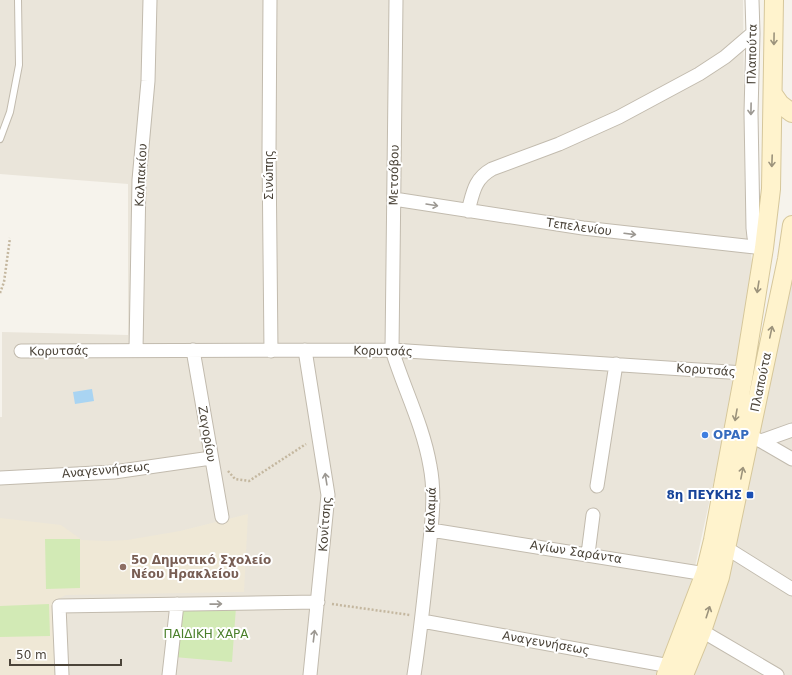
<svg xmlns="http://www.w3.org/2000/svg" width="792" height="675" font-family="'DejaVu Sans',sans-serif">
<style>
.residential{fill:#eae5da}
.education{fill:#efe8d6}
.green{fill:#d2eab5}
.water{fill:#a9d4f2}
.lines{fill:none;stroke-linecap:round;stroke-linejoin:round}
.service-casing{stroke:#c2bbae;stroke-width:8}
.minor-casing{stroke:#c2bbae;stroke-width:15}
.secondary-casing{stroke:#d6c79b;stroke-width:20}
.path{stroke:#c4b79f;stroke-width:2.5;stroke-dasharray:2 2;stroke-linecap:butt}
.service{stroke:#fff;stroke-width:6}
.minor{stroke:#fff;stroke-width:13}
.secondary{stroke:#fff3cd;stroke-width:18}
.oneway{stroke:#9c937c}
.oneway2{stroke:#9c9892}
.shop-dot{fill:#3f7fe0;stroke:#fff;stroke-width:1.5}
.transit-dot{fill:#1a4fb4;stroke:#fff;stroke-width:1.5}
.education-dot{fill:#8d6e63;stroke:#fff;stroke-width:1.5}
.labels{text-anchor:middle;stroke-width:4;stroke-linejoin:round;paint-order:stroke}
.street-label{font-size:12px;fill:#4b4439;stroke:#fff}
.shop-label{font-size:12px;font-weight:bold;fill:#366cbe;stroke:#fff;text-anchor:start}
.transit-label{font-size:12px;font-weight:bold;fill:#164399;stroke:#fff;text-anchor:end}
.education-label{font-size:12px;font-weight:bold;fill:#785e54;stroke:#fff;text-anchor:start}
.park-label{font-size:12px;fill:#4a7f2a;stroke:#fff}
</style>
<rect width="100%" height="100%" fill="#f6f3ec"/>
<path class="residential" d="M0,0H743L745,196L752,263L735,384L697,558L687,599L660,675H0V417H2V332L128,335V184L0,174Z
M792,273V675H692L715,622L760,432Z"/>
<path class="education" d="M248,514L244,592L66,595L54,601L55,675H0V518L61,525L82,540L108,541L127,540L180,531Z"/>
<path class="green" d="M45,539H80V588L46,589Z
M49,604L50,636L0,637V606Z
M236,607L232,662L174,657L179,608Z"/>
<path class="water" d="M92,389L94,401L75,404L73,392Z"/>
<g class="lines">
<defs>
<path id="service" d="M0,139L10,112L19,65L18,0"/>
<path id="minor" d="M270,0L269,152L271,351
M396,0L392,350C404,389 423,425 430,466C436,496 431,529 428,560C424,598 420,637 414,675
M752,0L753,33L751,113L753,228L754,237L764,248
M394,199L583,228L764,248
M468,211C473,193 474,179 492,169L559,144L619,117L699,74L725,57L753,33
M136,350L139,180L148,81L150,0
M193,350L222,517
M305,350L328,495L310,675
M21,351L392,350L744,373
M749,436L761,441L792,459
M761,441L792,430
M0,478L114,472L211,458
M597,486L616,364
M431,530L712,575
M720,544L792,589
M588,554L593,515
M422,621L670,666
M702,631L777,675
M62,675L59,606L318,602
M169,675L177,604"/>
<path id="secondary" d="M773,94L780,104L792,113
M666,675L705,573L713,540L744,373L764,248L771,189L774,0
M684,675L702,631L720,577L787,259L792,225"/>
</defs>
<use href="#service" class="service-casing"/>
<use href="#minor" class="minor-casing"/>
<use href="#secondary" class="secondary-casing"/>
<path class="path" d="M0,293L4,282L10,238
M228,471L235,479L249,481L306,444
M332,604L410,615"/>
<use href="#service" class="service"/>
<use href="#minor" class="minor"/>
<use href="#secondary" class="secondary"/>
</g>
<defs><path id="oneway-shaft" d="M-6 0H5M1.5-3L5.5 0L1.5 3" fill="none" stroke-width="1.6" stroke-linecap="round" stroke-linejoin="round"/></defs>
<g class="oneway">
<use href="#oneway-shaft" transform="translate(774 39) rotate(91)"/>
<use href="#oneway-shaft" transform="translate(772 161) rotate(92)"/>
<use href="#oneway-shaft" transform="translate(758 287) rotate(99)"/>
<use href="#oneway-shaft" transform="translate(771 332) rotate(-78)"/>
<use href="#oneway-shaft" transform="translate(736 415) rotate(100)"/>
<use href="#oneway-shaft" transform="translate(742 473) rotate(-79)"/>
<use href="#oneway-shaft" transform="translate(708 612) rotate(-72)"/>
</g>
<g class="oneway2">
<use href="#oneway-shaft" transform="translate(751 109) rotate(91)"/>
<use href="#oneway-shaft" transform="translate(432 205) rotate(9)"/>
<use href="#oneway-shaft" transform="translate(630 234) rotate(7)"/>
<use href="#oneway-shaft" transform="translate(326 479) rotate(-99)"/>
<use href="#oneway-shaft" transform="translate(216 604) rotate(-1)"/>
<use href="#oneway-shaft" transform="translate(314 636) rotate(-83)"/>
</g>
<circle class="shop-dot" cx="705" cy="435" r="4"/>
<rect class="transit-dot" x="746" y="491" width="8" height="8" rx="2"/>
<circle class="education-dot" cx="123" cy="567" r="4"/>
<g class="labels">
<g class="street-label">
<text transform="translate(752 54) rotate(-89)" y="4">Πλαπούτα</text>
<text transform="translate(141 175) rotate(-87)" y="4">Καλπακίου</text>
<text transform="translate(269 175) rotate(-90)" y="4">Σινώπης</text>
<text transform="translate(394 175) rotate(-89)" y="4">Μετσόβου</text>
<text transform="translate(579 227) rotate(8)" y="4">Τεπελενίου</text>
<text transform="translate(59 351) rotate(-1)" y="4">Κορυτσάς</text>
<text transform="translate(383 351) rotate(1)" y="4">Κορυτσάς</text>
<text transform="translate(706 370) rotate(4)" y="4">Κορυτσάς</text>
<text transform="translate(761 382) rotate(-78)" y="4">Πλαπούτα</text>
<text transform="translate(207 434) rotate(80)" y="4">Ζαγορίου</text>
<text transform="translate(106 470) rotate(-5)" y="4">Αναγεννήσεως</text>
<text transform="translate(431 510) rotate(-88)" y="4">Καλαμά</text>
<text transform="translate(325 524) rotate(-86)" y="4">Κονίτσης</text>
<text transform="translate(576 552) rotate(9)" y="4">Αγίων Σαράντα</text>
<text transform="translate(546 643) rotate(10)" y="4">Αναγεννήσεως</text>
</g>
<g class="shop-label">
<text x="713" y="439">OPAP</text>
</g>
<g class="transit-label">
<text x="742" y="499">8η ΠΕΥΚΗΣ</text>
</g>
<g class="education-label">
<text x="131" y="564">5ο Δημοτικό Σχολείο<tspan x="131" dy="14">Νέου Ηρακλείου</tspan></text>
</g>
<g class="park-label">
<text x="206" y="638">ΠΑΙΔΙΚΗ ΧΑΡΑ</text>
</g>
</g>
<path d="M10 659v6h111v-6" fill="none" stroke="#4b4439" stroke-width="2"/>
<text x="16" y="659" font-size="12" fill="#4b4439" stroke="#ffffff" stroke-width="3" paint-order="stroke">50 m</text>
</svg>
